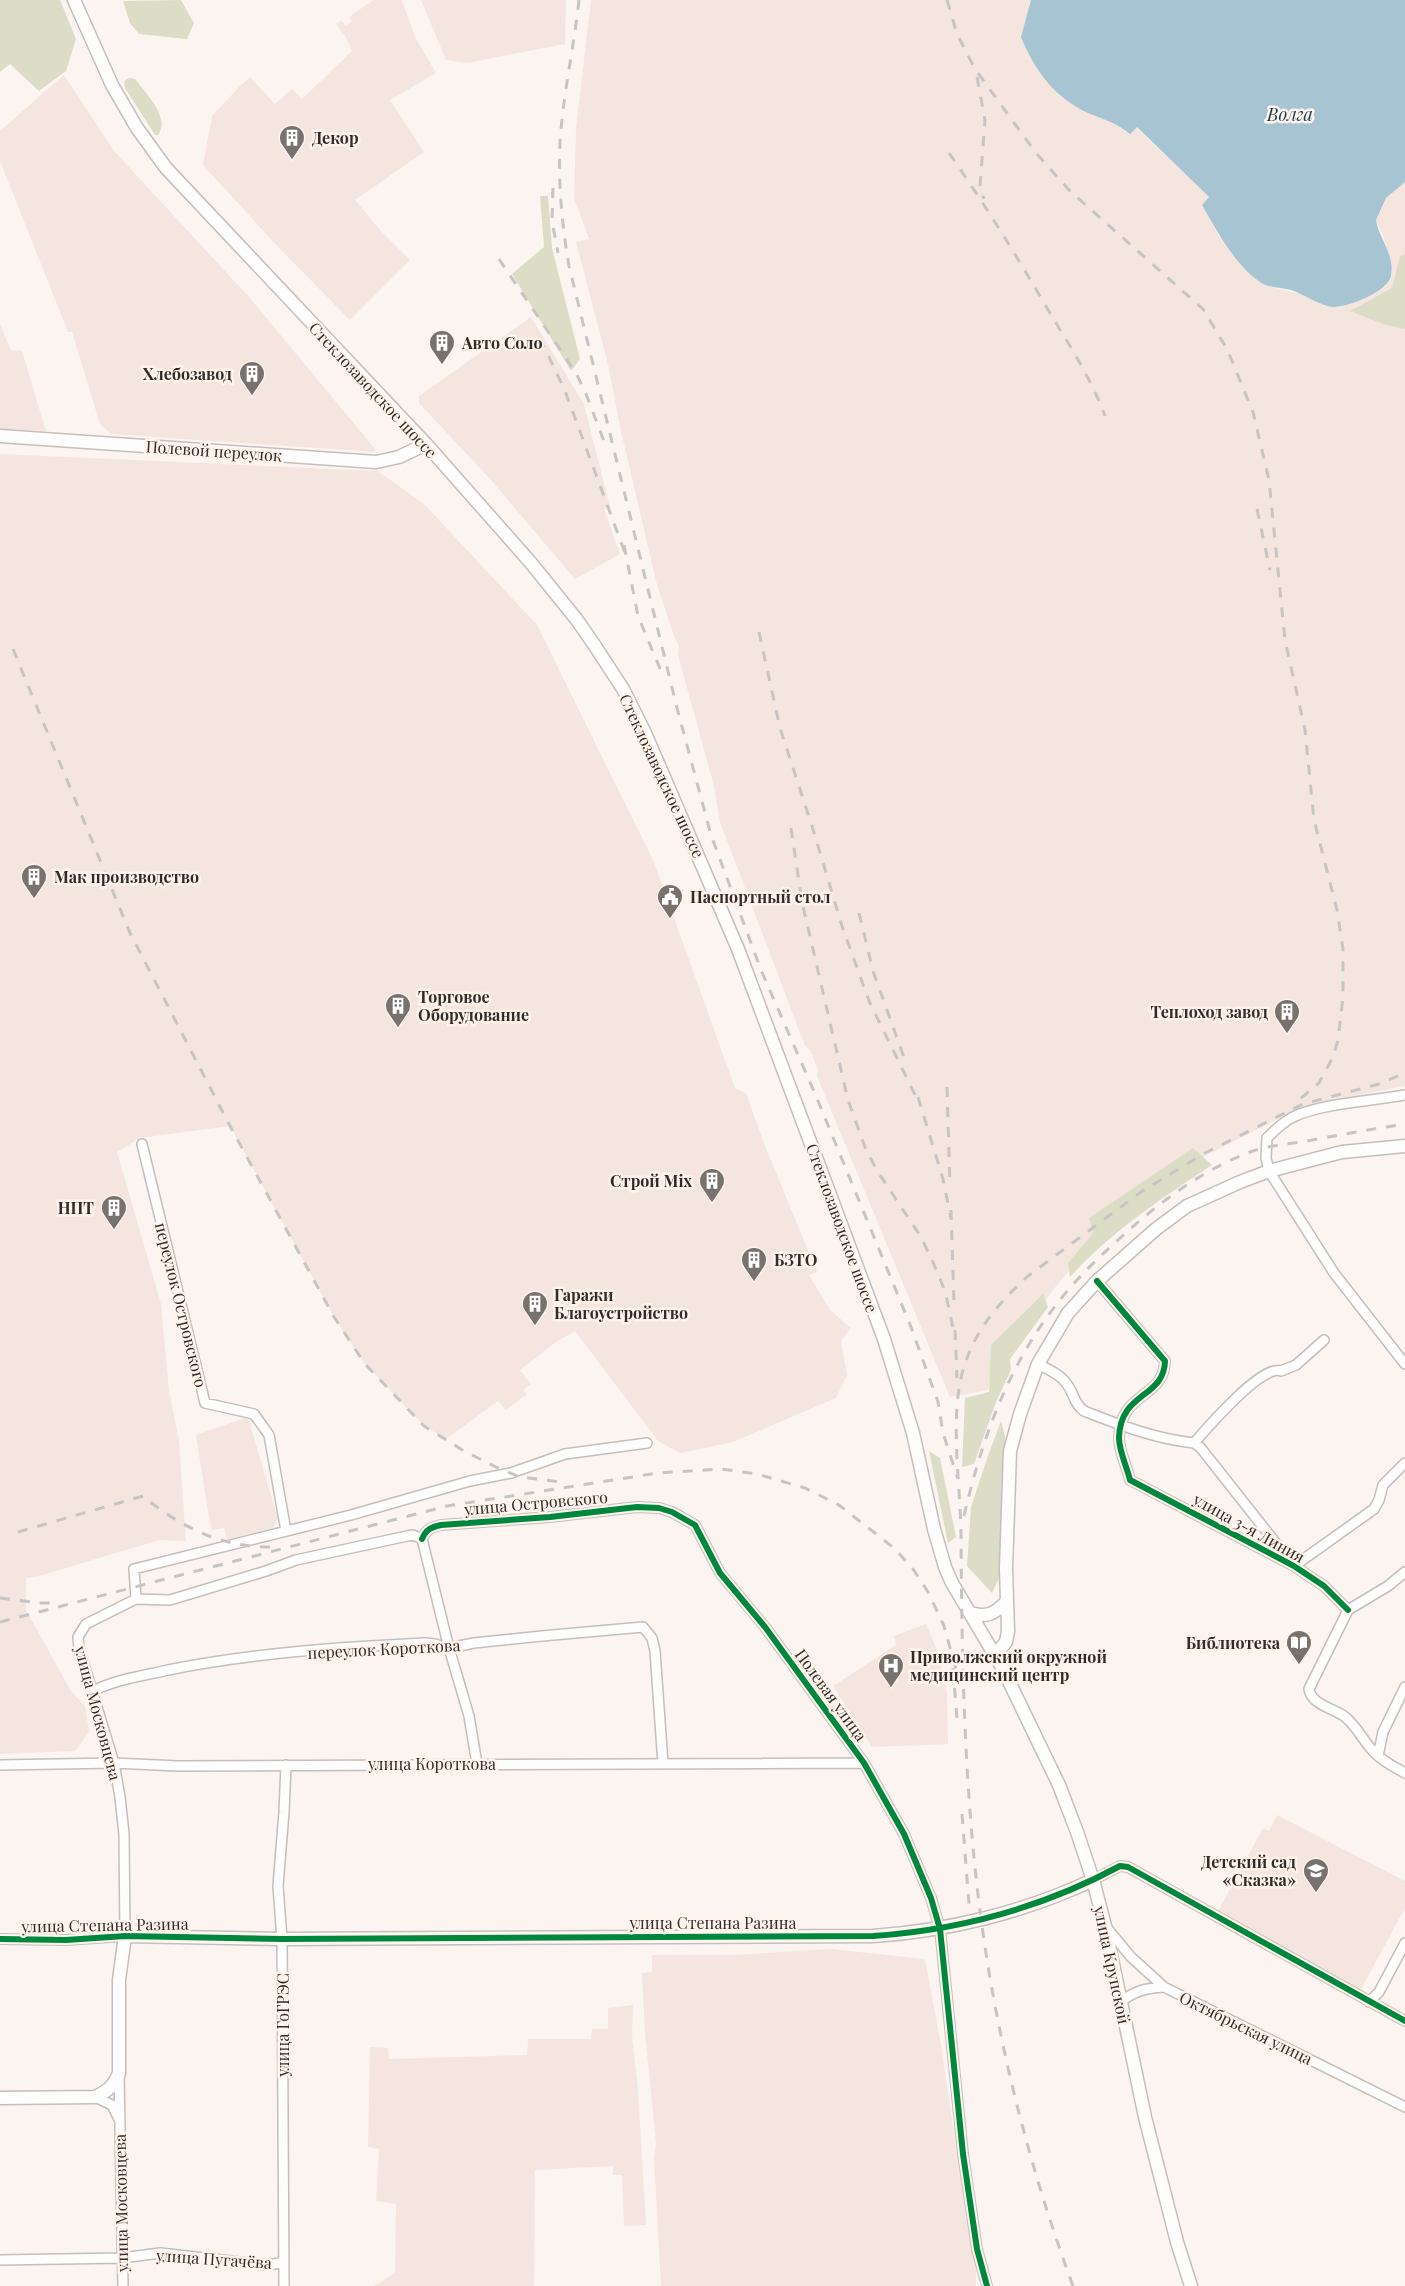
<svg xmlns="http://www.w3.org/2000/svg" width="1405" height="2286" font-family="'Playfair Display',serif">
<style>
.built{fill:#f4e6de}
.green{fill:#dbddc7}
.water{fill:#a7c4d3}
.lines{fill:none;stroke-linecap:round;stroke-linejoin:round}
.street-casing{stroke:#c3bfbc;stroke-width:12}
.secondary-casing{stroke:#c3bfbc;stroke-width:15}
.street{stroke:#fefdfd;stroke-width:9}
.secondary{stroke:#fefdfd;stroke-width:12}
.rail{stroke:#c7c5c4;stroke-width:3;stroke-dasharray:10 10;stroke-linecap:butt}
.cycleway-casing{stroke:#fff3ec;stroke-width:10}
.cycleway{stroke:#00873e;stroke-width:6}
.labels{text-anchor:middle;stroke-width:5;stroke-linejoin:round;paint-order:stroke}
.poi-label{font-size:16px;font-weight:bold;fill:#312c2a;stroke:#fff3ec;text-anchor:start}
.street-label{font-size:16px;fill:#312c2a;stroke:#fff3ec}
.water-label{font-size:18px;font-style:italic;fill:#143c4d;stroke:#fff3ec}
</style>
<rect width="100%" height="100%" fill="#fbf4f0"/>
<path class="built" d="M373,0H402L415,37L436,73L390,100L424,152L355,200L380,230L410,260L350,320L280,249L203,165L212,116L240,86L250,77L275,104L292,89L302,99L352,51L346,37L336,24L341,20L346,26L352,21L349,17Z
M421,0H566L565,44L467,63L446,60Z
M591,0H1031L1026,47L1042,75L1061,97L1116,123L1130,133L1136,127L1209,197L1202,205L1218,235L1244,266L1272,287L1301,294L1325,305L1335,307L1355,301L1386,286L1391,279L1392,272L1384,238L1376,220L1386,198L1405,182V1086L1348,1097L1288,1114L1201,1158L1091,1244L1053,1290L1017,1341L987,1390L950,1397L817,1076L818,1070L810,1050L805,1046L720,822L714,786L678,655L679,646L674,636L656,581L621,431L608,364L576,242L589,239L574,198L576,128Z
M64,75L114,151L249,297L376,450L375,452L111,434L100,424L72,332H68L0,161V131Z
M531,317L584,404L610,507L604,509L620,554L575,579L491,480L419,403V396Z
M0,324L11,350L22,351L46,431L0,429Z
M0,454L378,471L425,505L537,625L654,862L735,1088L746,1093L765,1146L817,1272L809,1275L830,1310L851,1328L841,1341L847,1375L836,1398L733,1442L680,1453L658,1441L575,1331L556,1342L520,1370L531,1384L523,1390L527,1394L506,1410L498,1401L446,1439L424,1426L365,1364L334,1317L230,1126L140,1138L117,1152L161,1304L169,1391L179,1441L186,1541L159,1540L39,1576L26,1578V1610L71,1691L85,1706L89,1732L75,1751L0,1754Z
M248,1417L278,1519L273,1528L227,1539L224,1528L211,1530L196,1435Z
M926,1624L936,1648L947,1693L948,1744L872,1747L833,1686L896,1645L894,1636Z
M1277,1815L1405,1881V1908L1360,1991L1217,1913L1263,1828L1269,1831Z
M831,1949L925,1959L941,2045L966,2216L976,2267V2286H661L654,2159L656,2143L645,2033L642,1973L652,1972V1955H735Z
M633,2005L632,2035L638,2090L646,2225L624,2226L622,2175H613V2166L535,2170L534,2286H374L395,2273L396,2204L376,2201L379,2149L368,2147L370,2047L388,2048L389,2059L527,2055L528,2039H591L592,2029H608V2008Z"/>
<path class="green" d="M0,0H60L76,39L66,71L39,91L10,64L0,72Z
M181,0L194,23L187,39L139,34L130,23L123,1Z
M129,78L135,79C145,93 171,117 158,135H155L125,88L124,81Z
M540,196H548L552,248L580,359L571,371L512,274L544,247Z
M1405,254V329L1386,325L1350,311L1392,288L1400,256Z
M1193,1148L1212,1165C1162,1198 1111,1232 1070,1277L1068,1263L1093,1233L1089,1218Z
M1043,1294L1048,1307L1010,1359L1011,1370L996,1402L974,1464L962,1467L965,1398L989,1392L991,1345Z
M1001,1421L1007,1444L1004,1457L999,1578L992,1593L967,1566L971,1507L988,1456Z
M929,1451L940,1458L956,1537L948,1543Z"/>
<path class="water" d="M1031,0H1405V182L1386,198L1376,220C1379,239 1395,254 1391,276C1388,292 1348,307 1333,307C1321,306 1303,294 1291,290C1280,287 1269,288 1260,282C1236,266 1216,230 1202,205L1209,197L1137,127L1130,134C1117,123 1103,119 1088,113C1054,97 1035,71 1021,37Z"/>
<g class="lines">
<defs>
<path id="street" d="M1405,1095C1372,1101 1323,1103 1293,1117C1283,1122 1275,1130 1267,1138L1266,1158L1269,1171L1334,1273L1405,1364
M142,1144L205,1403L254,1414L269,1435L286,1531
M1097,1281L1165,1361C1164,1399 1120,1391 1119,1438C1119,1451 1127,1467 1130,1480L1294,1566L1324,1586L1348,1610
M1038,1364C1047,1369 1060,1374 1066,1383C1074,1392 1073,1403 1084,1411C1120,1425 1155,1439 1194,1443
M1194,1443C1207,1428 1263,1363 1281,1371L1296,1365L1324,1340
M1194,1443L1200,1447L1290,1561
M422,1539C426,1529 432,1527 441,1525L550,1517L637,1507L659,1508L672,1512L695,1525L720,1573L765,1627L864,1763L904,1834L931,1898L940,1929L963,2154L977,2249L987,2286
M422,1539L449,1648L469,1716L477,1764
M1294,1566L1374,1509L1379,1500L1383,1485L1405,1463
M1405,1572L1388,1586L1348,1610L1309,1689C1311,1704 1332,1708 1344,1716C1357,1726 1363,1741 1374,1752C1382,1761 1394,1767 1405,1773
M136,1599L134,1569L351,1515L470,1481L511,1473L565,1454L647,1443
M93,1691C117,1679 142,1676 168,1670C252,1653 340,1647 425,1643L435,1644L449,1648L474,1643L542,1636L643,1627L652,1638L655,1651L663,1764
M1378,1756L1383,1732L1405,1687
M0,1765L114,1763L178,1766L864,1763
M1093,1880L1120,1866L1128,1867L1405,2021
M1107,1928L1131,1957L1164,1987L1405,2107
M0,1939L66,1940L125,1936L124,1834L120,1797L114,1763L79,1648L78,1637L86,1624L136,1599L170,1600L266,1571L296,1560L407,1536L413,1535L422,1539
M1120,2002C1135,1991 1145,1988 1164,1987
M1369,2002L1379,1992L1405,1943
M119,2075L123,2286
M95,2097L112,2105L119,2119
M0,2260L122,2258L160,2253L258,2264L269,2265L284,2262
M284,2286L282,1939L278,1886L284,1812L286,1765"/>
<path id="secondary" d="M74,0L112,85L137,128L166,168L426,444L531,563L577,620L595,646L623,689L645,733L738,949L884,1339L913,1433L934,1529L945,1567L952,1583L1003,1669L1059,1785L1077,1832L1093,1880L1105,1926L1145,2117L1177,2242L1191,2286
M0,436L376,462L399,457L426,444
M970,1613C986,1618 995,1614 1007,1601
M995,1655L1006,1642L1008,1631L1006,1569L1010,1451L1020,1414L1038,1364L1068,1313L1097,1281L1156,1229L1187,1206L1240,1182L1269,1171L1342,1152L1405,1146
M0,2098L95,2097C108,2091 114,2086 119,2073V1980L125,1936L282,1939L873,1936C948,1931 1025,1912 1093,1880"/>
</defs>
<use href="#street" class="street-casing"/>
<use href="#secondary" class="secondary-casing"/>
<use href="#street" class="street"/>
<use href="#secondary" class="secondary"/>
<path class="rail" d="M579,0C574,47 563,95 560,142C558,184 562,225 569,266L677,708L711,835L761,970L816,1096L911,1327L938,1402L943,1433L958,1479
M947,0L957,34L975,69L1036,153L1070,191L1203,309L1227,349L1253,412L1269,480L1285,640L1305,730L1314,820L1337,910L1343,949V997L1338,1040L1333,1057L1319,1083L1294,1104
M977,77L985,120L980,186L984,199
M949,153C984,203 1016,255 1047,308C1068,343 1091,378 1105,416
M553,188L552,221L558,253
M499,259L576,373L586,394L607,449
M540,338L565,391L625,553
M1257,509L1270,570
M624,545L638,616L661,671
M759,632L780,728L812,826L842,926L869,1001L920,1105
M13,649L130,933L230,1126L334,1317L365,1364L424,1426L464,1451L498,1468L520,1477L562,1482
M791,828L802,902L848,1100L866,1150L878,1172L921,1237L932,1260L945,1291L955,1337
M859,913L873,971L906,1063
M947,1087L950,1186
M918,1097L943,1179L951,1219
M951,1210L954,1303
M955,1330L957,1378
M964,1516C983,1433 1013,1353 1070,1288C1088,1267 1108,1249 1128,1231C1165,1198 1206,1168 1253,1151C1270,1145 1289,1144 1307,1141C1340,1135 1372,1129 1405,1124
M18,1532L143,1496C180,1527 223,1548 272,1547
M0,1598L39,1603H55
M0,1622L447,1506L658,1473L721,1469L757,1474L805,1488L839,1505L894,1548L913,1569L928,1592L944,1626L958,1676
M953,1668L957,1719
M962,1814L969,1904
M1073,2286C1035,2183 1006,2075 988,1966C965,1825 962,1680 961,1537C961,1486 948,1412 965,1364C977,1327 1000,1302 1028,1276L1141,1192L1205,1153L1303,1104L1379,1084L1405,1073"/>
<defs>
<path id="cycleway" d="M1097,1281L1165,1361C1164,1399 1120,1391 1119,1438C1119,1451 1127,1467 1130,1480L1294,1566L1324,1586L1348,1610
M422,1539C426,1529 432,1527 441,1525L550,1517L637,1507L659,1508L672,1512L695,1525L720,1573L765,1627L864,1763L904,1834L931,1898L940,1929L963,2154L977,2249L987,2286
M0,1939L66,1940L125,1936L282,1939L873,1936C959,1930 1044,1907 1120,1866L1128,1867L1405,2021"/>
</defs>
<use href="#cycleway" class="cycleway-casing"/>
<use href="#cycleway" class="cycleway"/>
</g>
<defs>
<symbol id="building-pin" viewBox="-11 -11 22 30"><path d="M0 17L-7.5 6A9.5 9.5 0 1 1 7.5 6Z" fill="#78726f" stroke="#fff3ec"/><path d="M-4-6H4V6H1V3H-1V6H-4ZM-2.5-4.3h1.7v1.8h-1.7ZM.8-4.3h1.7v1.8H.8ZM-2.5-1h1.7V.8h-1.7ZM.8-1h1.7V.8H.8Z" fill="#fff"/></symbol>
<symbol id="civic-pin" viewBox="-11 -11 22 30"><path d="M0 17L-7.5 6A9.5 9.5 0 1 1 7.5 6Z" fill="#78726f" stroke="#fff3ec"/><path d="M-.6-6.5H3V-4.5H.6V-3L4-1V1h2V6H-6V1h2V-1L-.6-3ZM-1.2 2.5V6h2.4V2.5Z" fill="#fff"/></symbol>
<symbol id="library-pin" viewBox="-11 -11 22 30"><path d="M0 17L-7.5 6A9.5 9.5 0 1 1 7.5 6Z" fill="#78726f" stroke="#fff3ec"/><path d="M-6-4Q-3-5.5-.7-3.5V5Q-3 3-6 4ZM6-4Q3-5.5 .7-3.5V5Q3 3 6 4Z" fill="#fff"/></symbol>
<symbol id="hospital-pin" viewBox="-11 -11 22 30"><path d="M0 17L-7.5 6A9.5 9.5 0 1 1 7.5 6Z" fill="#78726f" stroke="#fff3ec"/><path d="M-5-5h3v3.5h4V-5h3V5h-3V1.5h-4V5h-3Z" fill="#fff"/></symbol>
<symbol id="school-pin" viewBox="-11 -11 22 30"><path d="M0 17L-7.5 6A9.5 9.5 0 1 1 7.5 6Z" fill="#78726f" stroke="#fff3ec"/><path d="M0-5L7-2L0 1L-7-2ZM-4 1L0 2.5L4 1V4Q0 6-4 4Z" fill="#fff"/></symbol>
</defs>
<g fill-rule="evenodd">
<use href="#building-pin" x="277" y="123" width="30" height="40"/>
<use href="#building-pin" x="427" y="328" width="30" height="40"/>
<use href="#building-pin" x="237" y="359" width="30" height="40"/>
<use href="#building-pin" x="19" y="862" width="30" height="40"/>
<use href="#civic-pin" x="655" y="882" width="30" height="40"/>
<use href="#building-pin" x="383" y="991" width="30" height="40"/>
<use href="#building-pin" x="1272" y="997" width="30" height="40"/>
<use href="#building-pin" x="697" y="1166" width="30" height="40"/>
<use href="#building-pin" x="99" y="1193" width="30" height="40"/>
<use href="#building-pin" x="739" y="1245" width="30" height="40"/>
<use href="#building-pin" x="520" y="1289" width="30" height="40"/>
<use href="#library-pin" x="1284" y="1628" width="30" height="40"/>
<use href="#hospital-pin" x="876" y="1651" width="30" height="40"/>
<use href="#school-pin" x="1301" y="1856" width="30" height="40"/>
</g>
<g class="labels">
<g class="poi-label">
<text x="312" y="144">Декор</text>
<text x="462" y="349">Авто Соло</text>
<text x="232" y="380" text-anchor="end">Хлебозавод</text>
<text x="54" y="883">Мак производство</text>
<text x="690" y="903">Паспортный стол</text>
<text x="418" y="1003">Торговое<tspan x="418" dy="18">Оборудование</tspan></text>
<text x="1268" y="1018" text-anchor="end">Теплоход завод</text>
<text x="692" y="1187" text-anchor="end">Строй Mix</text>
<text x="94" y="1214" text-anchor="end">НПТ</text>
<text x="774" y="1266">БЗТО</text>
<text x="554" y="1301">Гаражи<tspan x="554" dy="18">Благоустройство</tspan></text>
<text x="1280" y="1649" text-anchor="end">Библиотека</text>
<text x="910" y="1663">Приволжский окружной<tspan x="910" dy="18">медицинский центр</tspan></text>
<text x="1296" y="1868" text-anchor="end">Детский сад<tspan x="1296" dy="18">«Сказка»</tspan></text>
</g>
<g class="street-label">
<text transform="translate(373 390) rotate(47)" y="6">Стеклозаводское шоссе</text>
<text transform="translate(214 451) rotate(4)" y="6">Полевой переулок</text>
<text transform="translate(662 776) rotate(65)" y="6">Стеклозаводское шоссе</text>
<text transform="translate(842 1228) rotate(70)" y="6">Стеклозаводское шоссе</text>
<text transform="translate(181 1305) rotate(76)" y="6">переулок Островского</text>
<text transform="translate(536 1503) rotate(-5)" y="6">улица Островского</text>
<text transform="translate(1249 1528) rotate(29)" y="6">улица 3-я Линия</text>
<text transform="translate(384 1649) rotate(-3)" y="6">переулок Короткова</text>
<text transform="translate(831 1695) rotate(54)" y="6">Полевая улица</text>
<text transform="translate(98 1713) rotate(75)" y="6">улица Московцева</text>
<text x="432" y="1770">улица Короткова</text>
<text x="713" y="1929">улица Степана Разина</text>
<text transform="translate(105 1925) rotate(-1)" y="6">улица Степана Разина</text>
<text transform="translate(1112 1965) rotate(78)" y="6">улица Крупской</text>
<text transform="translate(283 2025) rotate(-90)" y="6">улица ГоГРЭС</text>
<text transform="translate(1246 2028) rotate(26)" y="6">Октябрьская улица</text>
<text transform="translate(121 2203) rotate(-91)" y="6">улица Московцева</text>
<text transform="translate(214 2259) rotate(4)" y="6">улица Пугачёва</text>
</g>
<g class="water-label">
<text x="1290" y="121">Волга</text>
</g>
</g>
</svg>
